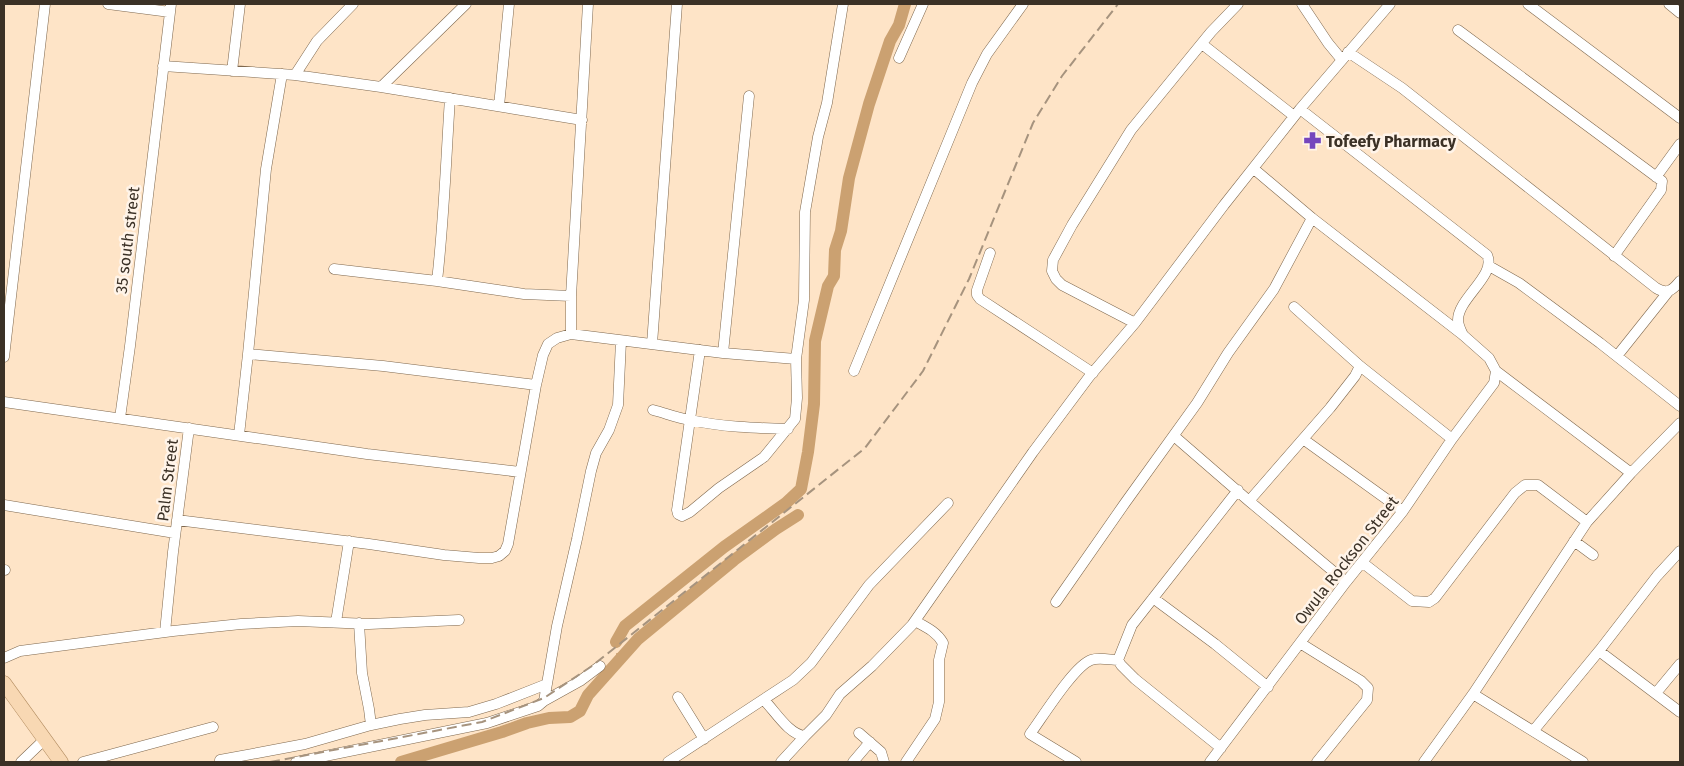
<svg xmlns="http://www.w3.org/2000/svg" width="1684" height="766" font-family="'Fira Sans',sans-serif">
<style>
.lines{fill:none;stroke-linecap:round;stroke-linejoin:round}
.stream{stroke:#cba171;stroke-width:2}
.river{stroke:#cba171;stroke-width:12}
.minor-casing{stroke:#7f684e;stroke-width:11}
.major-casing{stroke:#b38d61;stroke-width:15}
.minor{stroke:#fff;stroke-width:10}
.major{stroke:#f8d8b3;stroke-width:14}
.rail{stroke:#a6937e;stroke-width:2;stroke-dasharray:10 5;stroke-linecap:butt}
.labels{text-anchor:middle;stroke-width:5;stroke-linejoin:round;paint-order:stroke}
.poi-label{font-size:16px;font-weight:bold;fill:#3b3126;stroke:#fff4e9;text-anchor:start}
.street-label{font-size:16px;fill:#3b3126;stroke:#fff4e9}
</style>
<rect width="100%" height="100%" fill="#fee4c7"/>
<g class="lines">
<path class="stream" d="M617,654L624,656"/>
<path class="river" d="M616,642L625,626L724,547L786,503L801,489L808,452L814,404L815,341L828,286L834,276L835,250L841,231L849,178L869,104L890,41L899,25L905,4
M401,762L502,732L527,723L549,718L570,717L580,711L588,695L638,639L734,560L776,529L798,515"/>
<defs>
<path id="minor" d="M108,4L170,12
M1302,4L1328,43L1342,60
M1528,4L1680,118
M1669,4L1680,13
M1458,30L1662,181L1661,190L1614,256
M1202,44L1294,116
M1348,52L1402,88L1656,288C1667,295 1673,290 1680,281
M899,58L923,4
M163,66L295,75L381,87L582,120
M232,71L240,4
M295,75L317,41L353,4
M381,87L466,4
M499,106L509,4
M1300,109L1487,255C1497,275 1458,298 1458,320C1458,325 1461,331 1463,335
M1254,169L1312,218L1463,335L1489,358L1496,371L1631,473
M1656,177L1680,144
M990,253L977,290V295L980,299L1093,373
M1489,266L1519,283L1600,343L1680,406
M334,269L437,281L524,294L571,296
M437,281C444,220 446,159 450,98
M1294,307L1360,366L1452,439
M1135,323L1062,285L1056,279L1052,271L1053,260L1072,225L1131,130L1211,32L1238,4
M571,334V296L588,4
M652,344L677,4
M700,350L677,510L678,514L682,516L690,512L719,488L764,457L795,419L797,398L796,359L804,300L805,212L818,137L827,103L843,4
M723,353L749,96
M248,354L383,366L536,385
M1617,356L1668,292
M4,357L45,4
M854,371L972,83L987,54L1023,4
M4,402L367,454L520,472
M653,410C665,413 677,418 690,420C722,427 755,428 788,429
M120,418L130,346L171,4
M239,435L248,354L266,169L282,74
M1174,436L1249,501L1346,582
M1303,439L1403,511
M1249,501L1330,408L1355,376L1360,366
M4,505L175,533
M177,520L369,544L444,555L479,558H492L499,556L505,551L508,544L536,385L543,355L548,344L557,338L571,334L723,353L796,359
M1574,541L1593,555
M1363,563L1412,601L1429,602L1435,598L1515,493L1525,485H1538L1587,522
M4,570H5
M1153,598L1215,644L1268,687
M1056,602L1125,503L1197,403L1228,353L1274,289L1312,218
M336,622L349,541
M359,623L362,673L369,709L371,725
M165,632L173,552L189,428
M1300,643L1361,681L1368,688L1367,700L1317,762
M1599,651L1680,712
M4,658L20,651L173,631L241,624L298,621L369,624L459,620
M1656,693L1680,664
M1473,694L1583,762
M678,697L704,739
M764,700C775,711 789,735 805,736L826,715L840,694L872,666L912,625L1033,452L1089,377L1135,323L1224,205L1300,109L1390,4
M544,701L557,626L577,539L591,471L596,453L609,430L618,405L621,341
M1534,730L1599,651L1657,576L1680,551
M859,733L881,752L884,762
M1221,748L1135,679L1121,665L1118,660L1132,625L1238,490
M220,760L305,744L371,725L400,719L425,715L469,712L496,704L547,684
M21,762L44,740
M83,762L213,727
M296,762L487,723L538,706L544,701L580,681L600,666
M668,762L793,680L811,663L869,585L948,503
M781,762L805,736
M853,762L870,742
M906,762L935,719L939,702V660L943,643C937,632 926,627 915,621
M1076,762L1030,734C1042,718 1074,666 1091,660C1099,657 1110,660 1118,660
M1210,762L1346,582L1403,511L1452,439L1494,383L1496,371
M1424,762L1473,694L1587,522L1631,473L1680,423"/>
<path id="major" d="M4,683L61,762"/>
</defs>
<use href="#minor" class="minor-casing"/>
<use href="#major" class="major-casing"/>
<use href="#minor" class="minor"/>
<use href="#major" class="major"/>
<path class="rail" d="M270,762L482,722L544,698L592,666L865,448L923,371L969,279L1033,123L1062,76L1118,4"/>
</g>
<defs>
<symbol id="pharmacy-bare" viewBox="-9 -9 18 18"><path d="M-2-6h4v4h4v4h-4v4h-4v-4h-4v-4h4Z" fill="#7545bd" stroke="#fff4e9" stroke-width="2.5" paint-order="stroke"/></symbol>
</defs>
<g fill-rule="evenodd">
<use href="#pharmacy-bare" x="1300" y="128" width="25" height="25"/>
</g>
<g class="labels">
<g class="poi-label">
<text x="1326" y="147">Tofeefy Pharmacy</text>
</g>
<g class="street-label">
<text transform="translate(127 240) rotate(-83)" y="6">35 south street</text>
<text transform="translate(167 480) rotate(-83)" y="6">Palm Street</text>
<text transform="translate(1346 560) rotate(-52)" y="6">Owula Rockson Street</text>
</g>
</g>
<rect width="1684" height="766" fill="none" stroke="#3b3126" stroke-width="10"/>
</svg>
